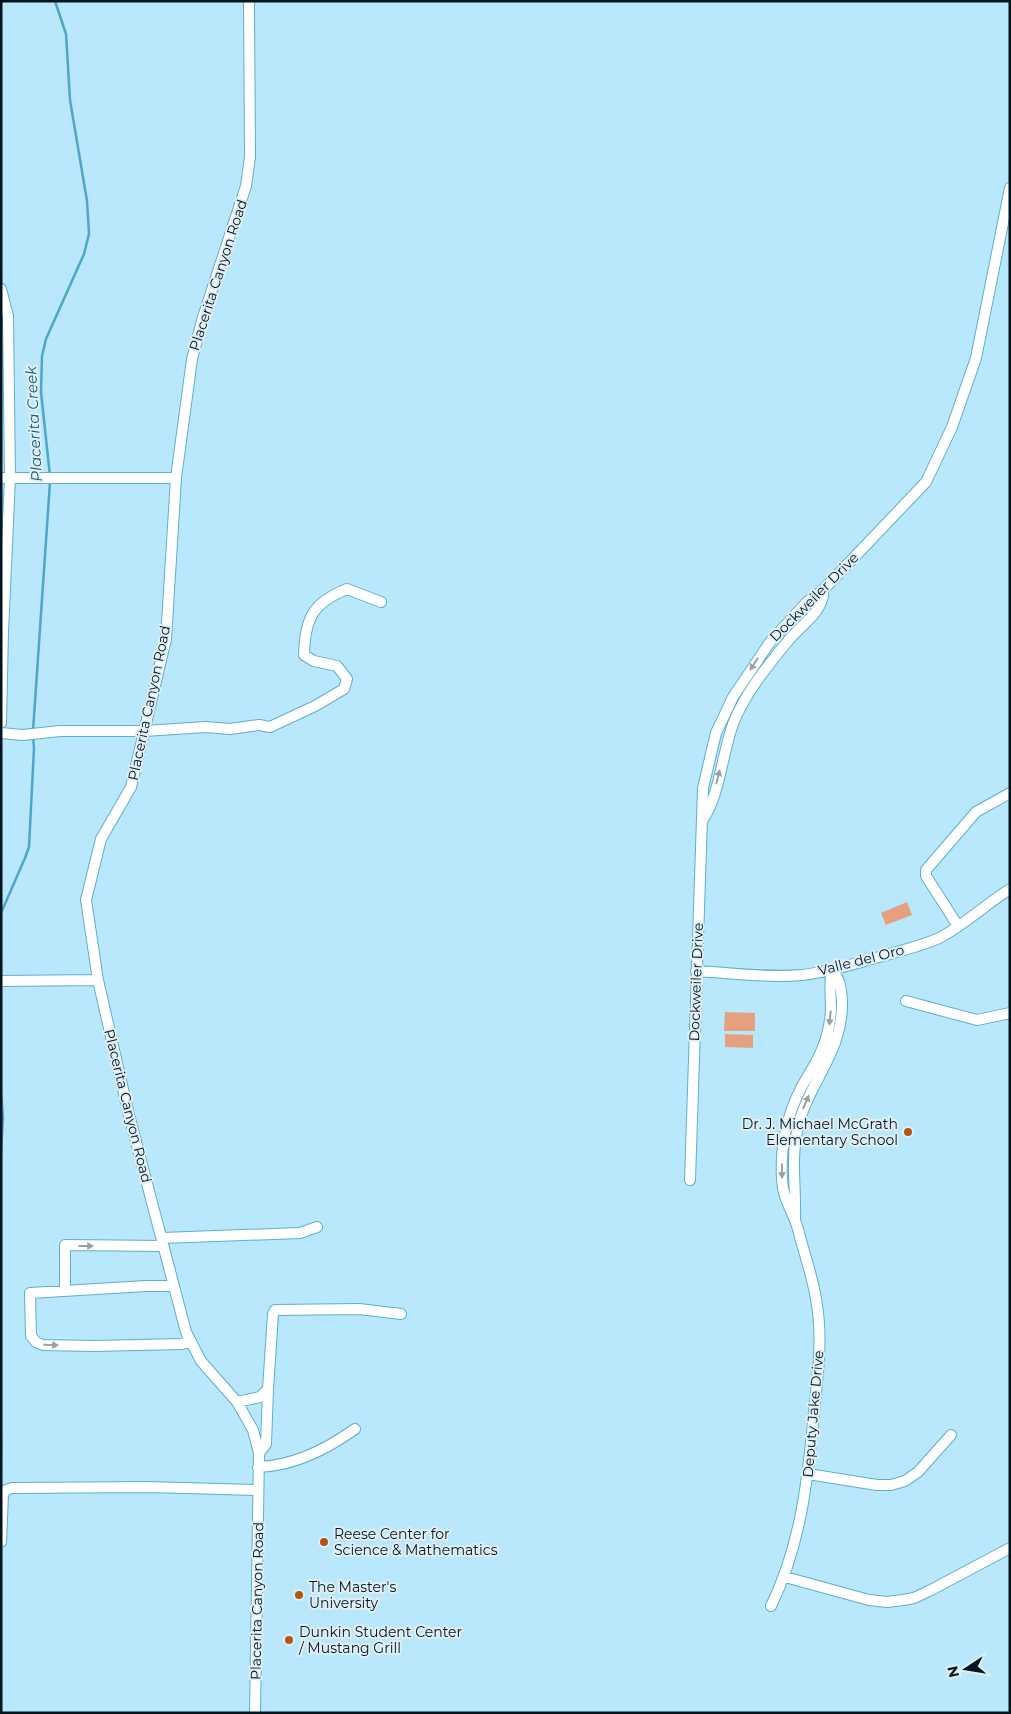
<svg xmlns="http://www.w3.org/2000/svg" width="1011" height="1714" font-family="Montserrat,sans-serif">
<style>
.green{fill:#e4a07f}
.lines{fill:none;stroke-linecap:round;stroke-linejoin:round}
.stream{stroke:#4ea6c9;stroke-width:2.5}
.minor-casing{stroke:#5eaecf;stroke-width:12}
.minor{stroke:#fff;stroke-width:10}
.oneway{fill:#99a1a5}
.poi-dot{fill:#b55316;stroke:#e0eff6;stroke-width:2}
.labels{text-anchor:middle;stroke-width:4;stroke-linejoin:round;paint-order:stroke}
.street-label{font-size:14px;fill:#00151f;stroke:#e0eff6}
.poi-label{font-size:14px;fill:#00151f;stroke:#e0eff6;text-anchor:start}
.water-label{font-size:15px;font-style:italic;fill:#135972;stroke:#e0eff6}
</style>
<rect width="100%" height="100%" fill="#b9e7fc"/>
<path class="green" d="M907,902L912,915L886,925L881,913Z
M725,1012L755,1013V1031H724Z
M725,1034L753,1035V1048L725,1047Z"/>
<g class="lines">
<path class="stream" d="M50,476L41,392L42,356L46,339L84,254L89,234L87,201L70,100L66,34L55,1
M33,731L50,482
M1,913L25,858L29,847L34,748L33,736
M1,1094L3,1117L1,1153
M1,1438V1454"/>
<defs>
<path id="minor" d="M249,1L250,157L246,186L203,317L192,359L176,478L166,639L131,787L101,839L86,900L98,980L128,1111L186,1332L201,1361L237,1402L253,1430L259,1453L255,1713
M1,289L8,316L10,478L3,632L1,723
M1,478H176
M1,733L23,735L60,731H144L206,727L230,729L259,725L270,727L315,706L344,689L347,679L337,666L314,661L304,655C305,619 312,603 347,589L381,602
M702,821C720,795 722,754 733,724C744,695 768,665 788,641C800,626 825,611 823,590
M958,926L926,876V870L976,812L1010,793
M696,971C731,973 767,978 802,975C830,972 856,963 883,956C902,950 923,946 941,937C965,924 986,904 1010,889
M1,981L98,980
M906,1001L977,1020L1010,1013
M690,1180L703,788L716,733L733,697L770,642L807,602L823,590L926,482L952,427L976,358L1010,188
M795,1219C796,1189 791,1160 797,1131C807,1083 843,1054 842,1002C841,989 841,980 832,970
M162,1238L300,1233L317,1227
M173,1286H146L30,1293L31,1336L36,1342L43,1345L94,1346L182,1344L190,1341
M65,1291V1245L163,1246
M237,1402L260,1397L268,1389L273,1314L275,1310L359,1309L401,1314
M259,1453L266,1444L268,1389
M258,1467C294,1466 327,1449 355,1429
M808,1474L877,1485H891L905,1481L918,1472L951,1435
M1,1542L3,1495L6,1490L12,1488L148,1487L258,1490
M785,1577L869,1600L887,1602L903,1600L914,1598L931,1590L1010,1548
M771,1606C801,1545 808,1478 814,1412C818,1374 823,1336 816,1299C813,1280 807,1262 802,1244C799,1235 798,1226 794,1218C788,1203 783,1197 782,1179C780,1148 787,1115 801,1088C809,1073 819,1060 824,1044C828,1034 830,1022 831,1011C831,997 829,983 832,970"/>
</defs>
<use href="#minor" class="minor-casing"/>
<use href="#minor" class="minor"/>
</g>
<defs><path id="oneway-solid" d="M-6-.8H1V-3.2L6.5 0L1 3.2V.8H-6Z" transform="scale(1.25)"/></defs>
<g class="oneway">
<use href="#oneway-solid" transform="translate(754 664) rotate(123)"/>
<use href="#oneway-solid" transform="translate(718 777) rotate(-76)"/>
<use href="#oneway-solid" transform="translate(830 1018) rotate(96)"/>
<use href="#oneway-solid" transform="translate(806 1102) rotate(-66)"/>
<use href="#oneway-solid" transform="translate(782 1171) rotate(90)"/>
<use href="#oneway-solid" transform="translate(86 1246)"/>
<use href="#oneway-solid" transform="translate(51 1345) rotate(2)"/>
</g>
<g class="poi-dot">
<circle cx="908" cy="1132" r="5"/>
<circle cx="324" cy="1542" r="5"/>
<circle cx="299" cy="1595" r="5"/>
<circle cx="289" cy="1640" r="5"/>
</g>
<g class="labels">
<g class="street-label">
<text transform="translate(218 275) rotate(-72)" y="5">Placerita Canyon Road</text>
<text transform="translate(814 597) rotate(-45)" y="5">Dockweiler Drive</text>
<text transform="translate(149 703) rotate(-78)" y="5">Placerita Canyon Road</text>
<text transform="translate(861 960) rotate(-14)" y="5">Valle del Oro</text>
<text transform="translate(696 982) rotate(-88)" y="5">Dockweiler Drive</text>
<text transform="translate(128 1106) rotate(76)" y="5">Placerita Canyon Road</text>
<text transform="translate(813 1414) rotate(-85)" y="5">Deputy Jake Drive</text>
<text transform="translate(257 1601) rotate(-89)" y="5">Placerita Canyon Road</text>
</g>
<g class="poi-label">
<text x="898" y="1129" text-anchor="end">Dr. J. Michael McGrath<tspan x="898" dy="16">Elementary School</tspan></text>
<text x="334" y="1539">Reese Center for<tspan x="334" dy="16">Science &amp; Mathematics</tspan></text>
<text x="309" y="1592">The Master's<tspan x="309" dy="16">University</tspan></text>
<text x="299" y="1637">Dunkin Student Center<tspan x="299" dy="16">/ Mustang Grill</tspan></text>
</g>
<g class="water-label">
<text transform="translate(34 424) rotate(-93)" y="5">Placerita Creek</text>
</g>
</g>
<rect width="1011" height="1714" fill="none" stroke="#00151f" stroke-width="5"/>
<g transform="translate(966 1669) rotate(258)" stroke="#e0eff6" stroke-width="4" paint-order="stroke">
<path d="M0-4L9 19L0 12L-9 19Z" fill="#00151f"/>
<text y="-8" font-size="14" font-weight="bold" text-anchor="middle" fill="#00151f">N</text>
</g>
</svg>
